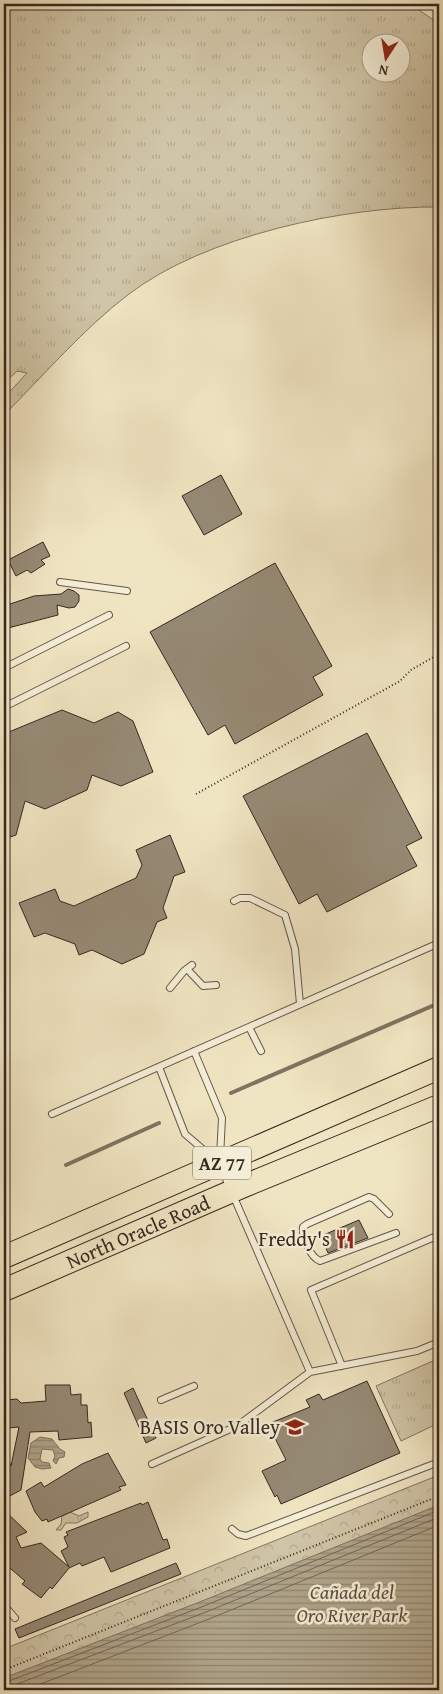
<svg xmlns="http://www.w3.org/2000/svg" width="443" height="1694" font-family="'Gentium Book Plus',serif">
<style>
.grass{fill:url(#grass-tufts);stroke:#827664;fill-rule:evenodd}
.park{fill:url(#park-crowns);stroke:#827664}
.water{fill:url(#water-rules);stroke:#7f7361}
.lines{fill:none;stroke-linecap:round;stroke-linejoin:round}
.shore{stroke:#726656;stroke-width:1}
.stream{stroke:#7f7361;stroke-width:4}
.building{fill:#968a75;stroke:#352821}
.lane-casing{stroke:#645749;stroke-width:8}
.highway-casing{stroke:#352821;stroke-width:24}
.path{stroke:#352821;stroke-width:2;stroke-dasharray:1 2.5;stroke-linecap:butt}
.lane{stroke:#f5eed7;stroke-width:6}
.highway{stroke:#f0e5c2;stroke-width:22}
.labels{text-anchor:middle;stroke-width:5;stroke-linejoin:round;paint-order:stroke}
.shield{fill:#f5eed7;stroke:#6f6358;stroke-width:1}
.shield-label{font-size:19px;font-weight:bold;fill:#352821}
.street-label{font-size:20px;fill:#352821;stroke:#f5eed7}
.poi-label{font-size:20px;fill:#352821;stroke:#f5eed7;text-anchor:end}
.park-label{font-size:20px;font-style:italic;fill:#5c4f42;stroke:#f5eed7}
</style>
<defs>
<pattern id="grass-tufts" width="24" height="20" patternUnits="userSpaceOnUse" patternTransform="scale(1.25)"><rect width="24" height="20" fill="#d0c5a7"/><path d="M3 7l-1-3M5 7V3M7 7l1-3M15 17l-1-3M17 17v-4M19 17l1-3" fill="none" stroke="#b3a98f"/></pattern>
<pattern id="park-crowns" width="20" height="18" patternUnits="userSpaceOnUse" patternTransform="scale(1.25)"><rect width="20" height="18" fill="#d0c5a7"/><path d="M2 6a3 3 0 1 1 6 0M12 15a3 3 0 1 1 6 0" fill="none" stroke="#b3a98f"/></pattern>
<pattern id="water-rules" width="6" height="5" patternUnits="userSpaceOnUse" patternTransform="scale(1.25)"><rect width="6" height="5" fill="#b0a58b"/><path d="M0 2.5h6" fill="none" stroke="#908671"/></pattern>
</defs>
<rect width="100%" height="100%" fill="#f0e5c2"/>
<filter id="stains"><feTurbulence type="fractalNoise" baseFrequency=".004" numOctaves="4"/><feColorMatrix values="0 0 0 0 .2 0 0 0 0 .09 0 0 0 0 .02 0 0 0 .5 -.17"/></filter>
<radialGradient id="worn" r=".72"><stop offset=".6" stop-color="#630" stop-opacity="0"/><stop offset="1" stop-color="#630" stop-opacity=".3"/></radialGradient>
<path class="grass" d="M4,4H410L435,21L439,18V207C345,206 205,236 129,294C83,329 45,374 4,415V398L27,373L17,371L4,383ZM370,42H400V72H370Z
M435,1360L439,1370V1423L401,1441L376,1386Z
M70,1512L79,1516L88,1512V1517L77,1523H66L61,1530H56L61,1524L62,1516Z"/>
<path class="park" d="M439,1475V1690H4V1649Z"/>
<path class="water" d="M40,1437L52,1439L60,1449L65,1452L64,1457L59,1458L56,1464L53,1461L55,1456L53,1450L42,1449L40,1459L42,1462L49,1463L51,1468L42,1469L35,1467L28,1458L31,1443Z
M439,1505V1690H4V1678L202,1601Z"/>
<g class="lines">
<path class="shore" d="M4,1683L204,1606L439,1510
M4,1689L206,1612L439,1517
M25,1690L209,1619L439,1525"/>
<path class="stream" d="M231,1093L439,1003
M66,1165L159,1123"/>
</g>
<path class="building" d="M221,475L242,514L204,535L182,496Z
M43,542L50,556L41,560L45,564L31,573L27,570L16,576L8,560Z
M275,563L332,666L313,677L323,695L235,744L225,725L208,735L150,632Z
M68,589L74,591L79,595V601L75,607L69,608L57,605L58,615L4,629V606L34,596L61,594Z
M62,710L94,723L118,712L133,721L153,772L121,786L92,775L87,790L45,809L25,801L16,835L4,839V734Z
M367,733L422,838L406,846L417,866L327,912L317,894L299,904L243,796Z
M170,835L185,872L174,876L163,908L167,918L157,922L144,954L122,964L92,950L79,955L75,944L45,933L34,937L19,903L55,889L60,901L74,906L136,878L142,865L136,850Z
M359,1220L368,1238L328,1253L321,1236Z
M367,1381L400,1453L281,1504L277,1495L275,1497L262,1471L286,1460L268,1424L310,1407L306,1400L319,1394L323,1400Z
M45,1385H70L71,1395L81,1394V1405H87L88,1423L91,1422L92,1437L59,1440L58,1431L30,1432L21,1490L4,1499V1452L11,1466L19,1427L8,1428L6,1400L17,1399L21,1403L46,1401Z
M133,1388L156,1438L146,1443L124,1393Z
M108,1453L126,1485L119,1487L121,1490L48,1522L47,1519L42,1521L35,1512L26,1491L41,1482L44,1487L82,1464Z
M148,1502L163,1540L167,1539L170,1548L111,1572L104,1557L82,1566L80,1563L69,1568L52,1589L50,1587L41,1598L22,1584L25,1581L4,1563V1510L27,1532L16,1537L21,1548L41,1543L69,1567L61,1551L68,1547L64,1537L68,1535L66,1532L141,1503L142,1505Z
M176,1563L181,1574L19,1638L15,1629Z"/>
<g class="lines">
<defs>
<path id="lane" d="M60,582L127,591
M4,668L109,615
M4,707L126,646
M234,901L240,898H250L285,915L295,949L300,1004
M187,969L203,986L216,985
M170,988L184,971L192,965
M249,1027L261,1051
M194,1051L222,1118L220,1157
M159,1067L185,1134L219,1163L310,1372
M52,1114L439,943
M389,1214L374,1199L369,1197L307,1224L303,1227C302,1237 310,1257 320,1261L396,1233
M342,1366L311,1290L439,1235
M161,1400L194,1386
M152,1464L237,1426L310,1372L417,1351L439,1342
M232,1529L238,1534L246,1536L439,1462
M4,1605L15,1618"/>
<g id="highway">
<path d="M4,1257L439,1068"/>
<path id="s1" d="M4,1290L244,1186L439,1106"/>
</g>
</defs>
<use href="#lane" class="lane-casing"/>
<use href="#highway" class="highway-casing"/>
<path class="path" d="M196,794L400,681L411,670L439,654
M4,1670L439,1496"/>
<use href="#lane" class="lane"/>
<use href="#highway" class="highway"/>
</g>
<defs>
<symbol id="restaurant-bare" viewBox="-9 -9 18 18"><path d="M-5-6h1v4h1v-4h1v4h1v-4h1v5L-1.5 .5V6h-2V.5L-5-1ZM5-6V6H3V1.5H1.5Q1.5-4 5-6Z" fill="#8f2418" stroke="#f5eed7" stroke-width="2.5" paint-order="stroke"/></symbol>
<symbol id="school-bare" viewBox="-9 -9 18 18"><path d="M0-5L7-2L0 1L-7-2ZM-4 1L0 2.5L4 1V4Q0 6-4 4Z" fill="#8f2418" stroke="#f5eed7" stroke-width="2.5" paint-order="stroke"/></symbol>
</defs>
<g fill-rule="evenodd">
<use href="#restaurant-bare" x="331" y="1225" width="28" height="28"/>
<use href="#school-bare" x="281" y="1413" width="28" height="28"/>
</g>
<g class="labels">
<rect class="shield" x="193" y="1146.5" width="58" height="33" rx="4"/>
<g class="shield-label">
<text x="222" y="1170">AZ 77</text>
</g>
<g class="street-label">
<text dy="7" stroke="none"><textPath href="#s1" startOffset="146">North Oracle Road</textPath></text>
</g>
<g class="poi-label">
<text x="330" y="1246">Freddy's</text>
<text x="280" y="1434">BASIS Oro Valley</text>
</g>
<g class="park-label">
<text x="352" y="1599">Cañada del<tspan x="352" dy="23">Oro River Park</tspan></text>
</g>
</g>
<rect width="443" height="1694" fill="none" stroke="#f0e5c2" stroke-width="20"/>
<rect x="5" y="5" width="433" height="1684" fill="none" stroke="#352821" stroke-width="2.5"/>
<rect x="10" y="10" width="423" height="1674" fill="none" stroke="#352821"/>
<g transform="translate(386 58) rotate(192)"><circle r="24" fill="#f5eed7" stroke="#a89f8e"/>
<path d="M0-4L9 19L0 12L-9 19Z" fill="#8f2418"/>
<text y="-8" font-size="14" font-weight="bold" text-anchor="middle" fill="#352821">N</text>
</g>
<rect width="100%" height="100%" filter="url(#stains)"/>
<rect width="100%" height="100%" fill="url(#worn)"/>
</svg>
